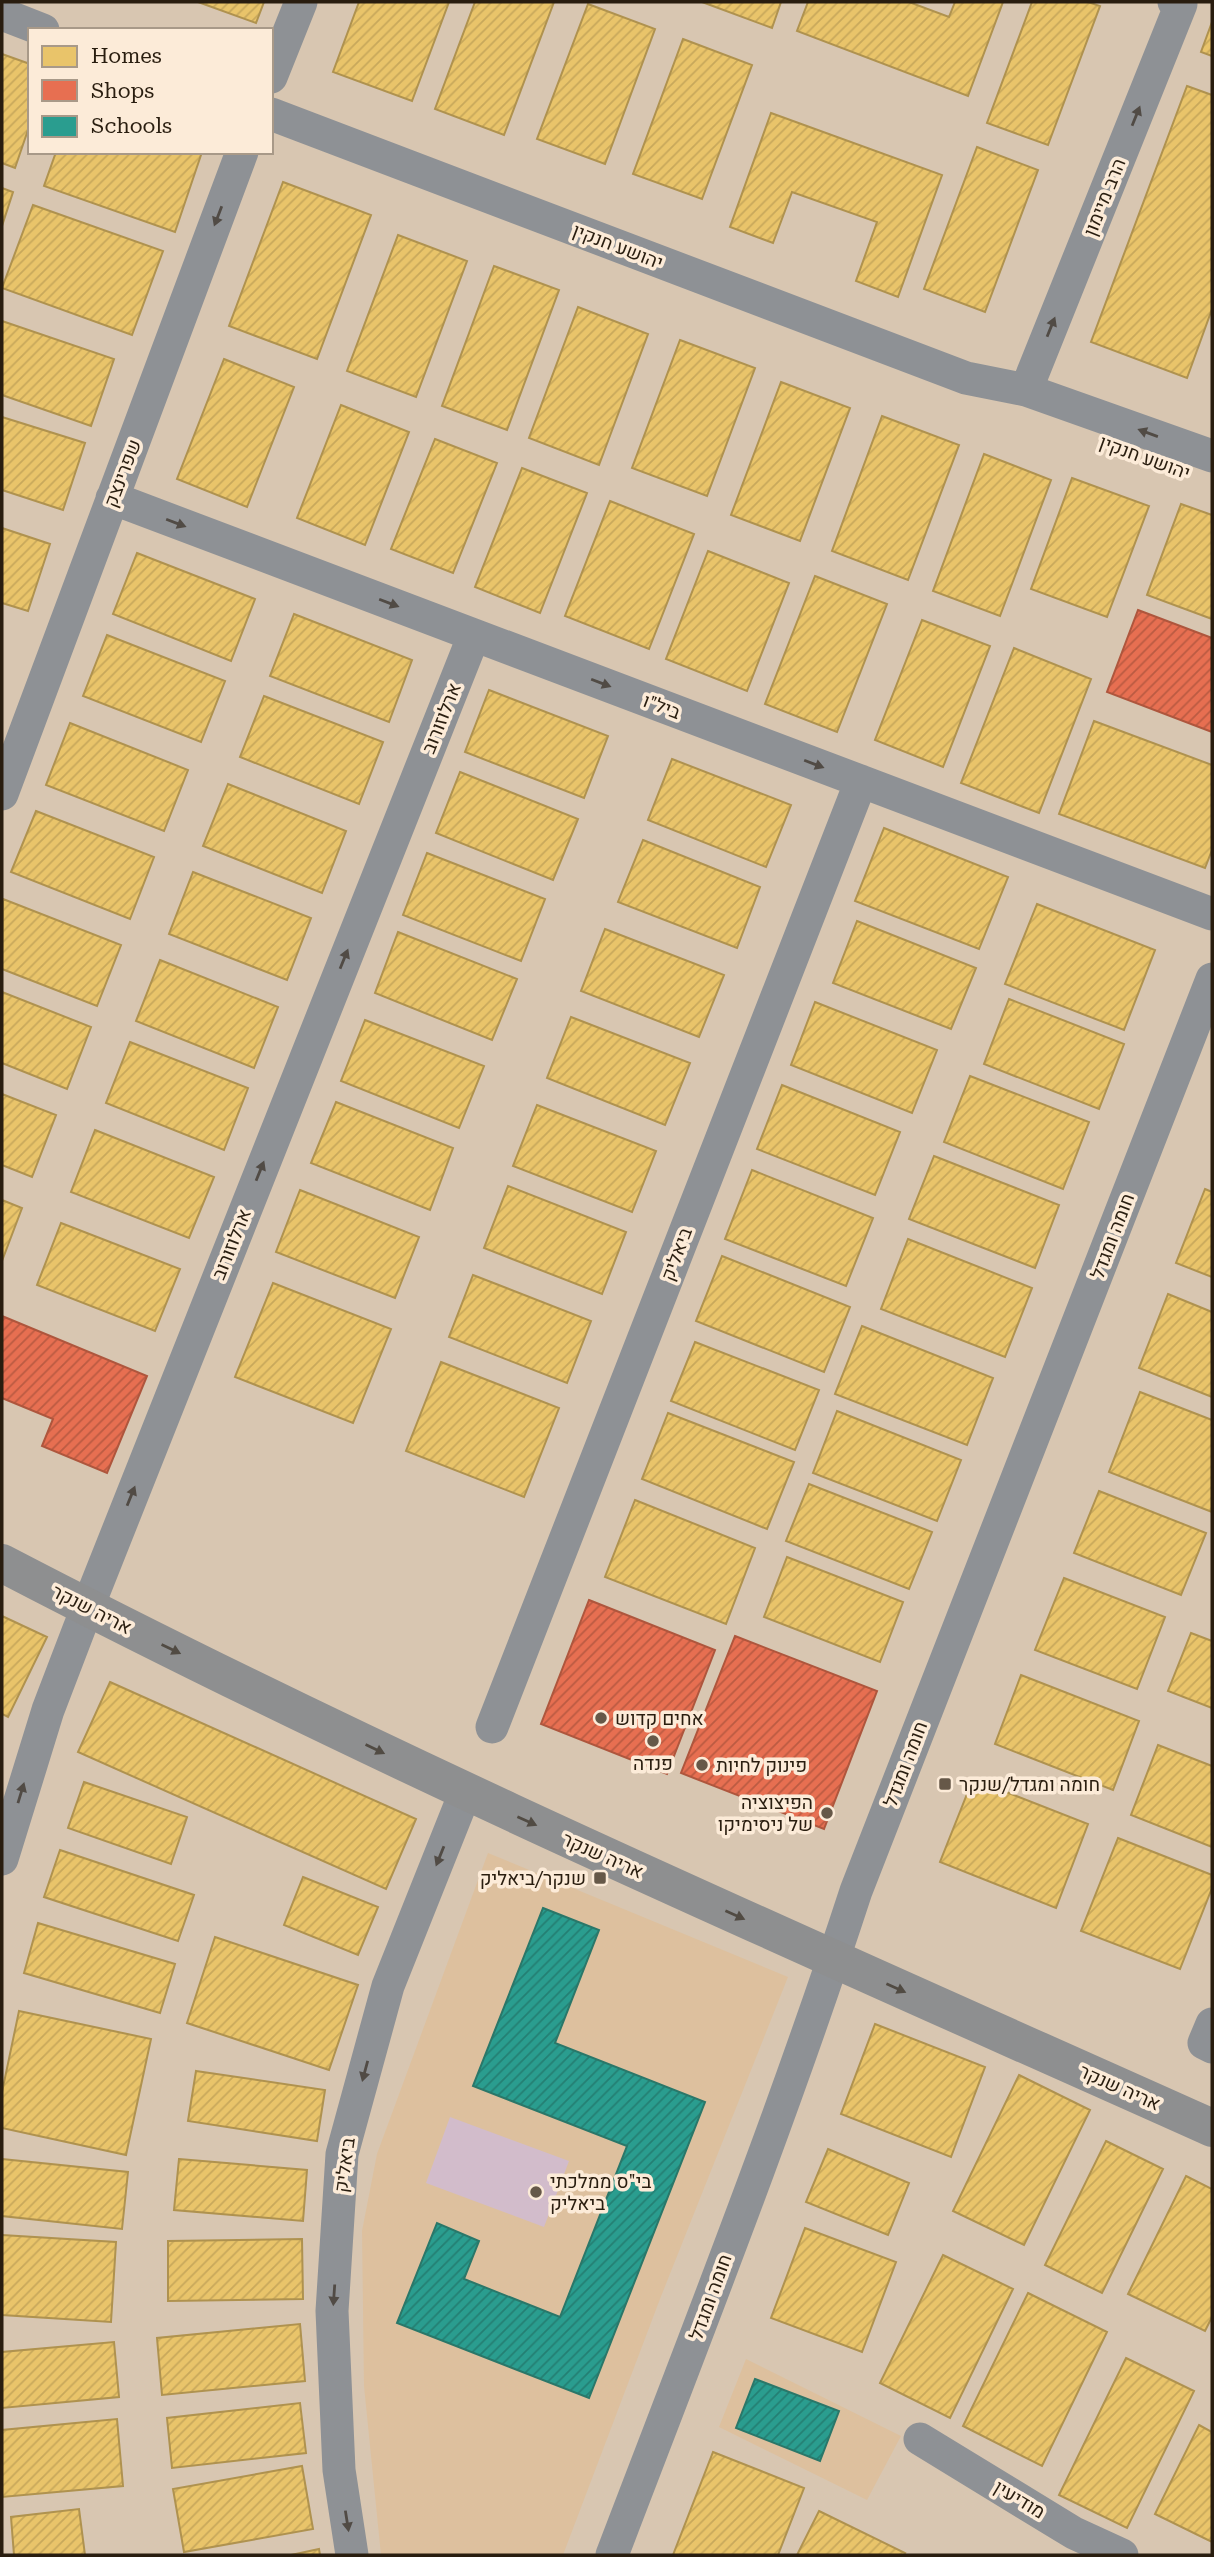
<svg xmlns="http://www.w3.org/2000/svg" width="1214" height="2557" font-family="'Roboto Serif',Heebo,serif">
<style>
.built{fill:#ddc09e}
.grass{fill:#d2bccb}
.homes{fill:url(#homes-hatch);stroke:#af924f;stroke-width:2}
.shops{fill:url(#shops-hatch);stroke:#ae563d;stroke-width:2}
.schools{fill:url(#schools-hatch);stroke:#2a7769;stroke-width:2}
.lines{fill:none;stroke-linecap:round;stroke-linejoin:round}
.street{stroke:#8e9195;stroke-width:33}
.secondary{stroke:#8e8f90;stroke-width:38}
.oneway{fill:#514b45}
.oneway2{fill:#514b43}
.poi-dot{fill:#665848;stroke:#fcebd8;stroke-width:2.5}
.labels{text-anchor:middle;stroke-width:7;stroke-linejoin:round;paint-order:stroke}
.street-label{font-size:19px;fill:#291d0f;stroke:#fcebd8}
.poi-label{font-size:19px;fill:#291d0f;stroke:#fcebd8;text-anchor:start}
</style>
<defs>
<pattern id="homes-hatch" width="6" height="6" patternUnits="userSpaceOnUse" patternTransform="scale(1.75)"><rect width="6" height="6" fill="#e9c46a"/><path d="M-1 1l2-2M0 6l6-6M5 7l2-2" fill="none" stroke="#c8a85b"/></pattern>
<pattern id="shops-hatch" width="6" height="6" patternUnits="userSpaceOnUse" patternTransform="scale(1.75)"><rect width="6" height="6" fill="#e76f51"/><path d="M-1 1l2-2M0 6l6-6M5 7l2-2" fill="none" stroke="#bb5b42"/></pattern>
<pattern id="schools-hatch" width="6" height="6" patternUnits="userSpaceOnUse" patternTransform="scale(1.75)"><rect width="6" height="6" fill="#2a9d8f"/><path d="M-1 1l2-2M0 6l6-6M5 7l2-2" fill="none" stroke="#247f73"/></pattern>
</defs>
<rect width="100%" height="100%" fill="#d8c6b1"/>
<path class="built" d="M488,1853L788,1977L660,2299L563,2555H381L364,2386L362,2231L377,2154Z
M746,2359L901,2436L867,2500L719,2427Z"/>
<path class="grass" d="M450,2117L569,2161L544,2227L426,2183Z"/>
<path class="homes" d="M198,2H264L256,23Z
M359,2H449L412,101L333,72Z
M475,2H554L504,135L435,109Z
M702,2H781L772,28Z
M808,2H909L949,17L955,2H1003L968,96L797,31Z
M1032,2H1088L1100,6L1048,145L987,123Z
M588,4L655,29L605,164L537,139Z
M1212,22V56L1201,52Z
M683,39L752,65L702,199L633,174Z
M2,54L30,64V124L15,168L2,163Z
M1187,86L1212,95V309L1187,378L1091,342Z
M771,113L942,175L898,297L856,281L877,222L792,192L773,243L730,227Z
M977,147L1038,170L985,312L924,289Z
M56,152H202L175,232L44,186Z
M283,182L371,215L317,359L229,326Z
M2,188L13,192L2,226Z
M33,205L163,251L132,335L2,288Z
M398,235L467,261L416,397L347,371Z
M494,266L559,290L507,430L442,406Z
M578,307L648,334L599,465L529,438Z
M2,321L114,359L91,426L2,395Z
M680,340L755,368L707,496L632,468Z
M224,359L294,387L247,507L177,479Z
M781,382L850,408L800,541L731,515Z
M341,405L409,432L365,545L297,518Z
M882,416L959,445L908,580L832,551Z
M2,417L85,443L63,510L2,490Z
M435,439L497,463L453,573L391,549Z
M984,454L1051,480L1000,616L933,591Z
M522,468L587,493L540,613L475,587Z
M1072,478L1149,506L1107,617L1031,589Z
M610,501L694,534L649,649L565,616Z
M1181,504L1212,515V619L1147,595Z
M2,528L50,544L28,611L2,603Z
M708,551L789,583L747,691L666,659Z
M137,553L255,599L231,661L113,614Z
M815,576L887,604L837,732L765,704Z
M294,614L412,660L389,722L270,676Z
M922,620L990,646L943,767L875,740Z
M107,635L225,681L201,742L83,696Z
M1014,648L1091,679L1039,813L961,783Z
M489,690L608,736L584,798L465,752Z
M264,696L383,742L359,804L240,757Z
M1094,721L1212,765V850L1205,868L1059,814Z
M70,723L188,770L164,831L46,785Z
M672,759L791,805L766,867L648,820Z
M460,772L578,819L553,880L436,833Z
M228,784L346,831L322,893L203,846Z
M36,811L154,857L130,919L11,872Z
M884,828L1008,877L979,949L855,901Z
M643,840L760,887L737,948L618,902Z
M427,853L545,899L521,961L403,915Z
M193,872L311,918L287,980L169,934Z
M3,899L121,945L97,1006L2,969Z
M1037,904L1155,950L1124,1030L1005,984Z
M857,921L976,968L951,1029L833,983Z
M605,929L724,975L699,1037L581,991Z
M398,932L517,979L492,1040L375,993Z
M160,960L278,1007L254,1068L136,1021Z
M2,992L91,1027L67,1089L2,1063Z
M1009,999L1124,1044L1099,1109L984,1064Z
M815,1002L937,1050L912,1113L791,1065Z
M571,1017L690,1063L665,1125L547,1078Z
M365,1020L484,1066L459,1128L341,1081Z
M130,1042L248,1088L224,1150L106,1103Z
M970,1076L1089,1122L1063,1189L944,1142Z
M782,1085L900,1132L875,1195L757,1149Z
M2,1094L56,1115L32,1177L2,1165Z
M336,1102L453,1148L430,1210L311,1163Z
M537,1105L656,1151L632,1212L513,1166Z
M95,1130L214,1177L189,1238L71,1192Z
M934,1156L1059,1205L1035,1268L909,1219Z
M752,1170L873,1218L846,1286L725,1239Z
M508,1186L626,1232L602,1294L484,1248Z
M1205,1189L1212,1192V1277L1176,1263Z
M300,1190L419,1237L395,1298L276,1252Z
M2,1200L22,1208L2,1261Z
M61,1223L180,1269L155,1331L37,1285Z
M908,1239L1032,1288L1005,1357L881,1309Z
M722,1256L850,1307L824,1372L696,1321Z
M473,1275L591,1321L567,1383L449,1337Z
M273,1283L391,1329L353,1423L235,1377Z
M1168,1294L1212,1312V1397L1139,1368Z
M862,1326L993,1378L967,1445L835,1394Z
M695,1342L819,1390L795,1450L671,1401Z
M441,1362L559,1408L524,1497L406,1451Z
M1140,1392L1212,1420V1512L1109,1472Z
M837,1411L961,1460L937,1521L813,1473Z
M668,1413L794,1462L767,1529L642,1479Z
M809,1484L932,1532L909,1589L786,1541Z
M1099,1491L1206,1533L1181,1595L1074,1553Z
M635,1500L755,1548L726,1624L605,1577Z
M787,1557L903,1602L880,1662L764,1617Z
M1064,1578L1165,1617L1137,1689L1035,1650Z
M2,1616L47,1637L8,1717L2,1714Z
M1191,1633L1212,1641V1708L1168,1691Z
M1021,1675L1139,1721L1113,1790L995,1744Z
M110,1682L416,1819L386,1889L78,1752Z
M1158,1745L1212,1766V1847L1131,1815Z
M973,1779L1088,1824L1056,1908L940,1862Z
M84,1782L187,1817L171,1864L68,1828Z
M1118,1838L1212,1875V1888L1180,1969L1081,1931Z
M60,1850L194,1895L178,1941L44,1897Z
M303,1877L378,1907L358,1955L284,1925Z
M38,1923L175,1964L160,2013L24,1973Z
M215,1937L358,1985L329,2070L187,2023Z
M19,2011L151,2039L126,2155L2,2128V2092Z
M875,2024L985,2067L951,2157L841,2114Z
M196,2071L325,2090L317,2141L188,2121Z
M1019,2075L1090,2110L1024,2245L953,2211Z
M1106,2141L1163,2169L1102,2293L1045,2265Z
M828,2149L909,2183L888,2235L806,2202Z
M2,2159L128,2172L122,2229L2,2216Z
M179,2159L307,2170L303,2221L174,2210Z
M1186,2176L1212,2189V2317L1205,2331L1128,2294Z
M805,2228L896,2262L862,2352L771,2318Z
M2,2235L116,2242L111,2322L2,2315Z
M302,2239L303,2299L168,2301V2241Z
M943,2255L1013,2289L950,2418L880,2383Z
M1028,2293L1107,2332L1042,2466L963,2426Z
M300,2324L305,2381L162,2395L157,2338Z
M114,2342L119,2397L2,2408V2352Z
M1126,2358L1194,2391L1127,2528L1059,2495Z
M300,2403L306,2453L172,2468L167,2418Z
M117,2419L123,2486L2,2497V2430Z
M1199,2425L1212,2432V2542L1155,2514Z
M713,2452L804,2488L778,2555H673Z
M302,2466L313,2529L184,2552L173,2489Z
M79,2509L85,2555H14L11,2517Z
M819,2511L905,2553L903,2555H797Z
M319,2549L320,2555H291Z"/>
<path class="shops" d="M1138,610L1212,638V732L1107,692Z
M2,1316L147,1376L107,1473L42,1446L53,1419L2,1398Z
M589,1600L715,1650L667,1774L541,1724Z
M735,1636L877,1691L824,1829L681,1773Z"/>
<path class="schools" d="M543,1908L599,1930L555,2043L705,2102L589,2398L397,2323L437,2223L479,2241L464,2279L560,2317L627,2146L473,2086Z
M755,2379L839,2411L820,2461L736,2428Z"/>
<g class="lines">
<path class="street" d="M2,14L43,30
M271,77L301,2
M271,114L966,378L1026,390L1212,456
M1026,390L1181,4L1174,2
M112,498L1212,914
M2,794L242,152
M492,1727L861,781
M2,1859L48,1710L79,1629L474,635
M1212,2024L1204,2043L1212,2047
M920,2439L1074,2533L1122,2555
M352,2555L339,2470L332,2311L342,2154L388,1986L465,1793
M612,2555C696,2335 783,2115 856,1891L1212,979"/>
<path class="secondary" d="M2,1563C397,1769 806,1946 1212,2128"/>
</g>
<defs><path id="oneway-solid" d="M-6-.8H1V-3.2L6.5 0L1 3.2V.8H-6Z" transform="scale(1.75)"/></defs>
<g class="oneway">
<use href="#oneway-solid" transform="translate(1136 116) rotate(-68)"/>
<use href="#oneway-solid" transform="translate(218 216) rotate(111)"/>
<use href="#oneway-solid" transform="translate(1051 327) rotate(-68)"/>
<use href="#oneway-solid" transform="translate(1148 433) rotate(-160)"/>
<use href="#oneway-solid" transform="translate(176 523) rotate(21)"/>
<use href="#oneway-solid" transform="translate(389 603) rotate(21)"/>
<use href="#oneway-solid" transform="translate(601 683) rotate(21)"/>
<use href="#oneway-solid" transform="translate(814 764) rotate(21)"/>
<use href="#oneway-solid" transform="translate(344 959) rotate(-68)"/>
<use href="#oneway-solid" transform="translate(260 1171) rotate(-68)"/>
<use href="#oneway-solid" transform="translate(131 1496) rotate(-68)"/>
<use href="#oneway-solid" transform="translate(21 1793) rotate(-73)"/>
<use href="#oneway-solid" transform="translate(440 1856) rotate(112)"/>
<use href="#oneway-solid" transform="translate(365 2071) rotate(105)"/>
<use href="#oneway-solid" transform="translate(334 2295) rotate(94)"/>
<use href="#oneway-solid" transform="translate(347 2521) rotate(81)"/>
</g>
<g class="oneway2">
<use href="#oneway-solid" transform="translate(171 1649) rotate(26)"/>
<use href="#oneway-solid" transform="translate(375 1749) rotate(26)"/>
<use href="#oneway-solid" transform="translate(527 1821) rotate(24)"/>
<use href="#oneway-solid" transform="translate(735 1915) rotate(24)"/>
<use href="#oneway-solid" transform="translate(896 1988) rotate(24)"/>
</g>
<g class="poi-dot">
<circle cx="601" cy="1718" r="7"/>
<circle cx="653" cy="1741" r="7"/>
<circle cx="702" cy="1765" r="7"/>
<rect x="938" y="1777" width="14" height="14" rx="3.5"/>
<circle cx="827" cy="1813" r="7"/>
<rect x="593" y="1871" width="14" height="14" rx="3.5"/>
<circle cx="536" cy="2192" r="7"/>
</g>
<g class="labels">
<g class="street-label">
<text transform="translate(1104 197) rotate(-68)" y="7">הרב מיימון</text>
<text transform="translate(618 246) rotate(21)" y="7">יהושע חנקין</text>
<text transform="translate(1145 457) rotate(20)" y="7">יהושע חנקין</text>
<text transform="translate(122 473) rotate(-69)" y="7">שפרינצק</text>
<text transform="translate(662 706) rotate(21)" y="7">ביל"ו</text>
<text transform="translate(441 718) rotate(-68)" y="7">ארלוזורוב</text>
<text transform="translate(1112 1236) rotate(-69)" y="7">חומה ומגדל</text>
<text transform="translate(231 1244) rotate(-68)" y="7">ארלוזורוב</text>
<text transform="translate(676 1254) rotate(-69)" y="7">ביאליק</text>
<text transform="translate(92 1609) rotate(27)" y="7">אריה שנקר</text>
<text transform="translate(905 1764) rotate(-69)" y="7">חומה ומגדל</text>
<text transform="translate(603 1855) rotate(24)" y="7">אריה שנקר</text>
<text transform="translate(1120 2087) rotate(24)" y="7">אריה שנקר</text>
<text transform="translate(344 2165) rotate(-82)" y="7">ביאליק</text>
<text transform="translate(710 2297) rotate(-70)" y="7">חומה ומגדל</text>
<text transform="translate(1020 2499) rotate(31)" y="7">מודיעין</text>
</g>
<g class="poi-label">
<text x="615" y="1725">אחים קדוש</text>
<text x="653" y="1770" text-anchor="middle">פנדה</text>
<text x="716" y="1772">פינוק לחיות</text>
<text x="959" y="1791">חומה ומגדל/שנקר</text>
<text x="813" y="1809" text-anchor="end">הפיצוציה<tspan x="813" dy="22">של ניסימיקו</tspan></text>
<text x="586" y="1885" text-anchor="end">שנקר/ביאליק</text>
<text x="550" y="2188">בי"ס ממלכתי<tspan x="550" dy="22">ביאליק</tspan></text>
</g>
</g>
<rect width="1214" height="2557" fill="none" stroke="#291d0f" stroke-width="7"/>
<rect x="28" y="28" width="245" height="126" fill="#fcebd8" stroke="#a89988" stroke-width="2"/>
<rect x="42" y="46" width="35" height="21" fill="#e9c46a" stroke="#a89988" stroke-width="2"/>
<text x="91" y="63" font-size="21" fill="#291d0f">Homes</text>
<rect x="42" y="80" width="35" height="21" fill="#e76f51" stroke="#a89988" stroke-width="2"/>
<text x="91" y="98" font-size="21" fill="#291d0f">Shops</text>
<rect x="42" y="116" width="35" height="21" fill="#2a9d8f" stroke="#a89988" stroke-width="2"/>
<text x="91" y="133" font-size="21" fill="#291d0f">Schools</text>
</svg>
